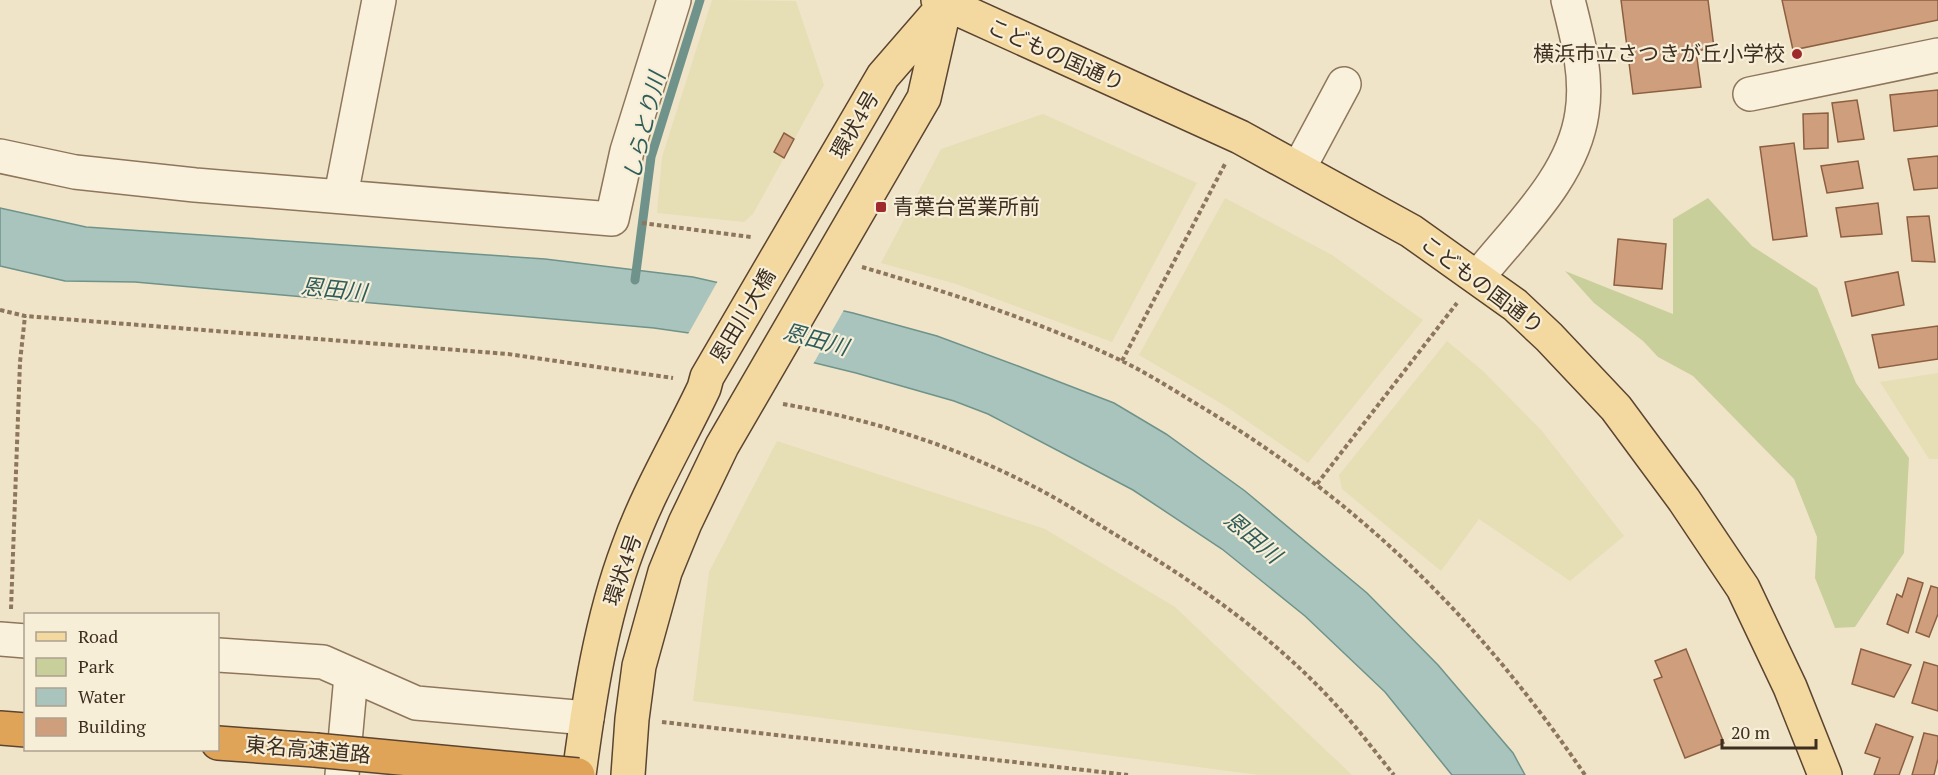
<svg xmlns="http://www.w3.org/2000/svg" width="1938" height="775" font-family="'PT Serif','Noto Sans JP',serif">
<style>
.farmland{fill:#e6deb5}
.green{fill:#c9cf9b}
.water{fill:#a9c4bc;stroke:#6f938a;stroke-width:1.5}
.pier{fill:#f0e4c8}
.lines{fill:none;stroke-linecap:round;stroke-linejoin:round}
.stream{stroke:#6f938a;stroke-width:9}
.building{fill:#cf9f7d;stroke:#8d5f41;stroke-width:1.5}
.minor-casing{stroke:#8d765c;stroke-width:36}
.major-casing{stroke:#5b4430;stroke-width:36}
.highway-casing{stroke:#5b4430;stroke-width:36}
.path{stroke:#8d765c;stroke-width:4;stroke-dasharray:4.5 3;stroke-linecap:butt}
.minor{stroke:#faf1dc;stroke-width:33}
.major{stroke:#f3d9a0;stroke-width:33}
.highway{stroke:#e0a458;stroke-width:33}
.highway-bridge-casing{stroke:#5b4430;stroke-width:36;stroke-linecap:butt}
.highway-bridge{stroke:#e0a458;stroke-width:33}
.poi-dot{fill:#9e2a2b;stroke:#f7eed8;stroke-width:2}
.labels{text-anchor:middle;stroke-width:4.5;stroke-linejoin:round;paint-order:stroke}
.poi-label{font-size:21px;fill:#3d2e20;stroke:#f7eed8;text-anchor:end}
.street-label{font-size:21px;fill:#3d2e20;stroke:#f7eed8}
.water-label{font-size:22px;font-style:italic;fill:#2f5d5a;stroke:#f7eed8}
</style>
<rect width="100%" height="100%" fill="#f0e4c8"/>
<path class="farmland" d="M712,0L796,1L824,85L753,214L744,222L657,213L662,157Z
M1043,114L1197,183L1112,342L956,284L881,263L941,149Z
M1225,198L1332,255L1423,320L1308,463L1224,405L1139,355Z
M1447,341L1483,371L1542,431L1624,536L1570,581L1479,519L1441,571L1342,489L1339,475Z
M1938,373V459H1929L1880,382Z
M777,441L1045,529L1175,607L1352,775H1259L693,701L709,572Z"/>
<path class="green" d="M1708,198L1752,246L1817,288L1856,383L1909,458L1904,553L1855,627L1835,628L1815,578L1817,537L1794,479L1693,376L1658,357L1643,341L1594,303L1565,271L1673,314V219Z"/>
<path class="water" d="M0,208L86,227L545,259L693,277L853,313L937,336L1018,366L1114,403L1166,434L1245,491L1367,593L1438,665L1513,753L1525,775H1452L1385,692L1305,616L1222,549L1133,490L988,414L954,401L856,373L696,334L654,328L135,282L65,281L0,266Z"/>
<path class="pier" d="M719,279L845,308L812,366L687,336Z"/>
<g class="lines">
<path class="stream" d="M635,280L651,157L700,0"/>
</g>
<path class="building" d="M1621,0H1708L1714,48L1696,51L1701,87L1633,94Z
M1782,0H1938V20L1793,50Z
M1938,90V126L1894,131L1890,95Z
M1857,100L1864,139L1838,142L1832,103Z
M1828,113V148L1804,149L1803,114Z
M784,133L794,139L784,158L774,152Z
M1794,143L1807,236L1773,240L1760,147Z
M1938,156V188L1914,190L1908,159Z
M1858,161L1863,188L1827,193L1821,166Z
M1878,203L1882,234L1841,237L1836,208Z
M1929,216L1935,262L1912,261L1907,217Z
M1618,239L1666,244L1662,289L1614,285Z
M1898,272L1904,305L1852,316L1845,282Z
M1938,326V359L1879,368L1872,335Z
M1908,578L1923,583L1908,633L1887,624L1897,594L1902,597Z
M1931,586L1938,588V614L1929,637L1916,632Z
M1686,649L1724,743L1685,758L1654,680L1662,677L1655,661Z
M1861,649L1911,665L1894,697L1852,684Z
M1924,662L1938,666V711L1912,703Z
M1876,724L1913,737L1899,775H1874L1880,758L1865,753Z
M1924,733L1938,736V759L1934,775H1912Z"/>
<g class="lines">
<defs>
<path id="minor" d="M1750,94L1938,55
M0,156L75,172L195,185L612,219L627,151L674,0
M1299,168L1344,84
M341,195L379,0
M1478,277C1517,228 1573,177 1582,113C1588,75 1577,36 1568,0
M0,639L26,641
M218,655L323,662L416,703L587,718
M342,775L351,676"/>
<path id="major" d="M938,0L1240,137L1411,231L1515,305L1549,337L1616,408L1684,500L1743,588L1790,687L1825,775
M579,775C589,699 601,620 628,548C648,492 679,441 704,388L707,377L883,76L949,0
M628,775L632,719L639,666L665,572L685,523L722,446L924,98L944,10"/>
<path id="highway" d="M0,728L26,730
M218,743L315,750"/>
</defs>
<use href="#minor" class="minor-casing"/>
<use href="#major" class="major-casing"/>
<use href="#highway" class="highway-casing"/>
<path class="path" d="M642,223L751,237
M862,267C950,293 1039,321 1122,361C1151,375 1178,393 1205,409C1365,506 1480,621 1585,775
M0,310L25,316L508,354L673,378
M1122,361L1225,164
M783,404C875,420 962,448 1044,492C1072,507 1099,525 1126,541C1201,586 1276,639 1336,705C1357,727 1375,752 1394,775
M1317,484L1457,303
M11,609L20,362L25,316
M662,722L1128,775"/>
<use href="#minor" class="minor"/>
<use href="#major" class="major"/>
<use href="#highway" class="highway"/>
<defs>
<path id="highway-bridge" d="M315,750L578,775"/>
</defs>
<use href="#highway-bridge" class="highway-bridge-casing"/>
<use href="#highway-bridge" class="highway-bridge"/>
</g>
<g class="poi-dot">
<circle cx="1797" cy="54" r="6"/>
<rect x="875" y="201" width="12" height="12" rx="3"/>
</g>
<g class="labels">
<g class="poi-label">
<text x="1785" y="61">横浜市立さつきが丘小学校</text>
<text x="893" y="214" text-anchor="start">青葉台営業所前</text>
</g>
<g class="street-label">
<text transform="translate(1056 55) rotate(24)" y="7">こどもの国通り</text>
<text transform="translate(855 125) rotate(-60)" y="7">環状4号</text>
<text transform="translate(1482 285) rotate(37)" y="7">こどもの国通り</text>
<text transform="translate(743 316) rotate(-59)" y="7">恩田川大橋</text>
<text transform="translate(623 570) rotate(-71)" y="7">環状4号</text>
<text transform="translate(308 750) rotate(5)" y="7">東名高速道路</text>
</g>
<g class="water-label">
<text transform="translate(644 126) rotate(-76)" y="8">しらとり川</text>
<text transform="translate(334 289) rotate(6)" y="8">恩田川</text>
<text transform="translate(816 339) rotate(15)" y="8">恩田川</text>
<text transform="translate(1253 537) rotate(40)" y="8">恩田川</text>
</g>
</g>
<rect x="24" y="613" width="195" height="138" fill="#f7eed8" stroke="#ada18e" stroke-width="1.5"/>
<rect x="36" y="632" width="30" height="9" fill="#f3d9a0" stroke="#ada18e" stroke-width="1.5"/>
<text x="78" y="643" font-size="18" fill="#3d2e20">Road</text>
<rect x="36" y="658" width="30" height="18" fill="#c9cf9b" stroke="#ada18e" stroke-width="1.5"/>
<text x="78" y="673" font-size="18" fill="#3d2e20">Park</text>
<rect x="36" y="688" width="30" height="18" fill="#a9c4bc" stroke="#ada18e" stroke-width="1.5"/>
<text x="78" y="703" font-size="18" fill="#3d2e20">Water</text>
<rect x="36" y="718" width="30" height="18" fill="#cf9f7d" stroke="#ada18e" stroke-width="1.5"/>
<text x="78" y="733" font-size="18" fill="#3d2e20">Building</text>
<path d="M1722 739v9h94v-9" fill="none" stroke="#3d2e20" stroke-width="3"/>
<text x="1731" y="739" font-size="18" fill="#3d2e20" stroke="#f7eed8" stroke-width="4.5" paint-order="stroke">20 m</text>
</svg>
